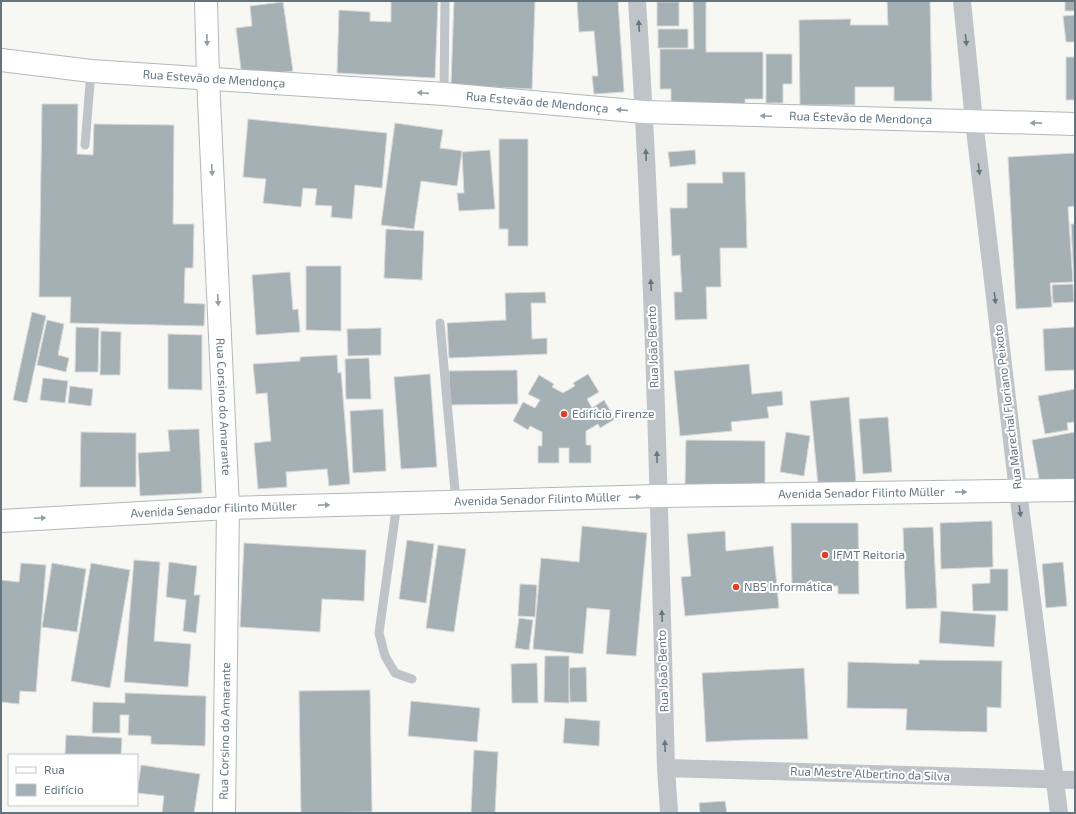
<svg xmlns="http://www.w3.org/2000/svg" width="1076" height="814" font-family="'Exo 2',sans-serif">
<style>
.building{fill:#a5b0b4;stroke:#d9d9d7}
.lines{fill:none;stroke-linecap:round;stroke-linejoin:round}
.secondary-casing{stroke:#b1b8bb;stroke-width:24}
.lane{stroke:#bec4c7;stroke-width:9}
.street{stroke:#bec4c7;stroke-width:18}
.secondary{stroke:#fff;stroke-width:22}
.oneway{fill:#63767f}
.oneway2{fill:#929fa5}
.poi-dot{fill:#e13e2a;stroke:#fff;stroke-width:1.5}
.labels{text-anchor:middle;stroke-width:4;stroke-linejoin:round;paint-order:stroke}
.street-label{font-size:12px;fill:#63767f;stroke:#fff}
.poi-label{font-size:12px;fill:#63767f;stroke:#fff;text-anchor:start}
</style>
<rect width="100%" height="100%" fill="#f7f7f4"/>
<path class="building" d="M391,1H438L435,78L337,73L339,10L370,12V21L391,22Z
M454,1H535L532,89L451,85Z
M577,1H618L624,92L594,94L592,76H598L594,31L579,32Z
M693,1H706V52H763V99H745V106L671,104V89H660V49H694Z
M887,1H930L932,101H894V87H855V105H800L799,20L851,19L850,25H888Z
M1065,1H1075V11H1065Z
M283,2L293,71L242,78L236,28L252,26L250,6Z
M657,2H679V26H657Z
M1075,15V42H1066L1063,16Z
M658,29H688V48H658Z
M766,54H792V84H783V103H766Z
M1066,57H1075V100H1066Z
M42,104H78L77,154L93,155L94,124L174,125L173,224H194L193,268H185L184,303L205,304L204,326L70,323L71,297H39Z
M248,119L387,133L382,188L355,185L352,219L331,217L332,206L315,205L317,189L303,188L301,207L263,203L266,179L243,177Z
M395,123L443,130L440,148L462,151L457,186L421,181L414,229L381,225Z
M499,139H528V246H508V229H499Z
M490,150L495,209L459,211L457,193H464L462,152Z
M695,150L696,164L670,167L668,152Z
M1075,153V206L1068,207L1073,282L1050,283L1052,307L1016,309L1008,157Z
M722,172H745L747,248H720L721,287H706L707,319L675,320L674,292H682L680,255L672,256L670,208H687V183H723Z
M1071,224H1075V282H1074Z
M386,229L424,231L422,280L384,278Z
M306,266H341V331L306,330Z
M290,272L293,310L298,309L300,332L256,335L252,275Z
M1073,284L1074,302L1053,303L1052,285Z
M545,292L546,303H531L532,339L547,338V354L449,358L447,323L506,320L505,293Z
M32,312L46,316L27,403L13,400Z
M47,320L64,324L58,355L69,358L66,372L37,365Z
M76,327L99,328L98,372H75Z
M1075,327V370L1045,371L1043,329Z
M381,328V355L348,356L347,329Z
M101,331L121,332L120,375H100Z
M168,334L202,335V390L168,389Z
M337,355L338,373L341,372L350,484L329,486L327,469L286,472L287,487L258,489L254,443L271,441L267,393L256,394L253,364L300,361V357Z
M369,358L371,399H346L345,359Z
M749,364L752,394L782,391L783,405L767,407L769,418L731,422L732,431L680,436L674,371Z
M517,370L518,404L449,405V371Z
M430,374L437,467L401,469L394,377Z
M588,374L599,392L587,399L592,408L604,400L615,419L600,428L598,424L586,431V445H591V463H569V448H559V463H538V446H542V432L530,426L528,430L513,421L523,402L535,408L540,400L528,394L539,375L554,384L552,387L563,393L575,386L573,383Z
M43,378L68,381L65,403L40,400Z
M70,386L93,389L91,406L68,403Z
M1075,389V422L1067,423L1068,430L1045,434L1038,396Z
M849,397L856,482L818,485L810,401Z
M383,409L386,471L353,473L350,411Z
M888,417L892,472L863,474L859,419Z
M199,429L202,493L140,496L138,453L170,451L168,430Z
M81,432L136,433V487H80Z
M786,432L810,436L804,476L780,472Z
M1075,432V483L1041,489L1032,440Z
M686,440L765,441V486L685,485Z
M992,521L993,567L941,569L940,523Z
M791,523H858L859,594H838V586L792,587Z
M582,526L647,533L636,656L606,654L610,610L587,608L583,654L533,649L541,558L579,562Z
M933,527L937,608L906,609L903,528Z
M725,531L726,551L773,546L779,608L685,616L681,577L691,576L687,534Z
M407,540L434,544L426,603L399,599Z
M244,543L366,550L364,601L322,599L320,632L240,627Z
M438,545L466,549L454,632L426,628Z
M134,560L160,562L154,641L191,644L188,687L124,682Z
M169,562L197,566L194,595H200L196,633L183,631L186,600L166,597Z
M1063,562L1067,606L1046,608L1042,564Z
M21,563L46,565L36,692L20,691L19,704L1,702V580L19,582Z
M52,563L86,569L77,632L42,627Z
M91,563L130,570L110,688L71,681Z
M990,569H1008V611H973L972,584L990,583Z
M520,584L537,585L535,617L518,616Z
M941,611L996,615L994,647L939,643Z
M519,618L533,620L529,650L515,648Z
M545,656H569V703L544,702Z
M919,660L1002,661L1001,708L987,707V732L906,730L907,709L847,708L848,662L919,664Z
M537,663L538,703H512L511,664Z
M586,667L587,702H570L569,668Z
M804,668L808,739L745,740L706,742L702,673Z
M370,690L372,812L301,813L299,691Z
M125,693L206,696L205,746L151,744V736L128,735L129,715H120V733H92L93,702L125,703Z
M411,701L480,708L477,742L408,736Z
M565,718L600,721L599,746L563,743Z
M66,735L122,738L121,755H65Z
M474,750L498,752L495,813H471Z
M141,765L200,774L194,813H162L164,796L137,793Z
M725,801L727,813H700L699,803Z"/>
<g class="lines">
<defs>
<g id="secondary">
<path id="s1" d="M206,1L208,78L228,508L224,813"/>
<path id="s2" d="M1,60L91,71L444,94L644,112L1075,124"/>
<path id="s3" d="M1,521L228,508L658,496L1075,490"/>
</g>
</defs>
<use href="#secondary" class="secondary-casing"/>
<path class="lane" d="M444,94L445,1
M85,145L91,71
M440,323L456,502
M397,503L379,633L385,656L395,673L412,679"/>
<path class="street" d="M637,1C654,256 659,512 666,768L669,813
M962,1L974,121L1018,491L1059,813
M666,768L1075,780"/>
<use href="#secondary" class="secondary"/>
</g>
<defs><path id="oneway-solid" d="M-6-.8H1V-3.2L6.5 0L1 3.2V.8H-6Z"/></defs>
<g class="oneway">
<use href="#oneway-solid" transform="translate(639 26) rotate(-94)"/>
<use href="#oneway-solid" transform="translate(966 40) rotate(84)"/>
<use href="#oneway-solid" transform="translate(646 155) rotate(-92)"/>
<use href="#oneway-solid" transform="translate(979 169) rotate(83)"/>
<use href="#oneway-solid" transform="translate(651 285) rotate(-92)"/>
<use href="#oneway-solid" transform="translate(995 298) rotate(83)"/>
<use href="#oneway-solid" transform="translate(657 457) rotate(-92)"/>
<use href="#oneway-solid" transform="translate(1020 511) rotate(82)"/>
<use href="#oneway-solid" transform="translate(662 616) rotate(-92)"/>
<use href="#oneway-solid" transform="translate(665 746) rotate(-92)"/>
</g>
<g class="oneway2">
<use href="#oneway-solid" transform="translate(207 40) rotate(89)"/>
<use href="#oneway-solid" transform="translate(423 93) rotate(-176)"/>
<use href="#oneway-solid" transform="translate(622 110) rotate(-175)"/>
<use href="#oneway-solid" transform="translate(766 116) rotate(-178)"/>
<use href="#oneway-solid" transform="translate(1036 123) rotate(-179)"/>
<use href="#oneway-solid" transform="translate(212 170) rotate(87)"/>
<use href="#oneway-solid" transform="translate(218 300) rotate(87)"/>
<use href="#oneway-solid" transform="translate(961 492) rotate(-1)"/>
<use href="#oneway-solid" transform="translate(635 497) rotate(-2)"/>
<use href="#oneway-solid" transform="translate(324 505) rotate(-1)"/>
<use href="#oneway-solid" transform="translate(40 518) rotate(-3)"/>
</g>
<g class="poi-dot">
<circle cx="564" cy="414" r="4"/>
<circle cx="825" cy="555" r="4"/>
<circle cx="736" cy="587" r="4"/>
</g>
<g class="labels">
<g class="street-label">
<text dy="4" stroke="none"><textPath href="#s2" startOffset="214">Rua Estevão de Mendonça</textPath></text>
<text dy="4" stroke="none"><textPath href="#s2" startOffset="538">Rua Estevão de Mendonça</textPath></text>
<text dy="4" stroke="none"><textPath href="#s2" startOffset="862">Rua Estevão de Mendonça</textPath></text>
<text transform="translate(653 347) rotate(-92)" y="4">Rua João Bento</text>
<text dy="4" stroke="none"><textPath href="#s1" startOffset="406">Rua Corsino do Amarante</textPath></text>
<text transform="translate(1008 407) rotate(-97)" y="4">Rua Marechal Floriano Peixoto</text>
<text dy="4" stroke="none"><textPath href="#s3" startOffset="861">Avenida Senador Filinto Müller</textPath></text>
<text dy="4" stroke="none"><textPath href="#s3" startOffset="537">Avenida Senador Filinto Müller</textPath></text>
<text dy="4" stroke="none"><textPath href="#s3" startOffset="213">Avenida Senador Filinto Müller</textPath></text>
<text transform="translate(663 671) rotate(-92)" y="4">Rua João Bento</text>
<text transform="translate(225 731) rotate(-89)" y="4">Rua Corsino do Amarante</text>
<text transform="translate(870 774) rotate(2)" y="4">Rua Mestre Albertino da Silva</text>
</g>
<g class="poi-label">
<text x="572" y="418">Edifício Firenze</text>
<text x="833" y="559">IFMT Reitoria</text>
<text x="744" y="591">NBS Informática</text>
</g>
</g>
<rect width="1076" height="814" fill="none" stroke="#63767f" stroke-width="4"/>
<rect x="8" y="754" width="130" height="52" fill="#ffffff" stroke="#c1c8cc"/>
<rect x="16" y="767" width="20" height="6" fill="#ffffff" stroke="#c1c8cc"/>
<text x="44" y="774" font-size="12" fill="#63767f">Rua</text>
<rect x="16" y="784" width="20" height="12" fill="#a5b0b4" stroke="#c1c8cc"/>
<text x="44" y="794" font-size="12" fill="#63767f">Edifício</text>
</svg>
